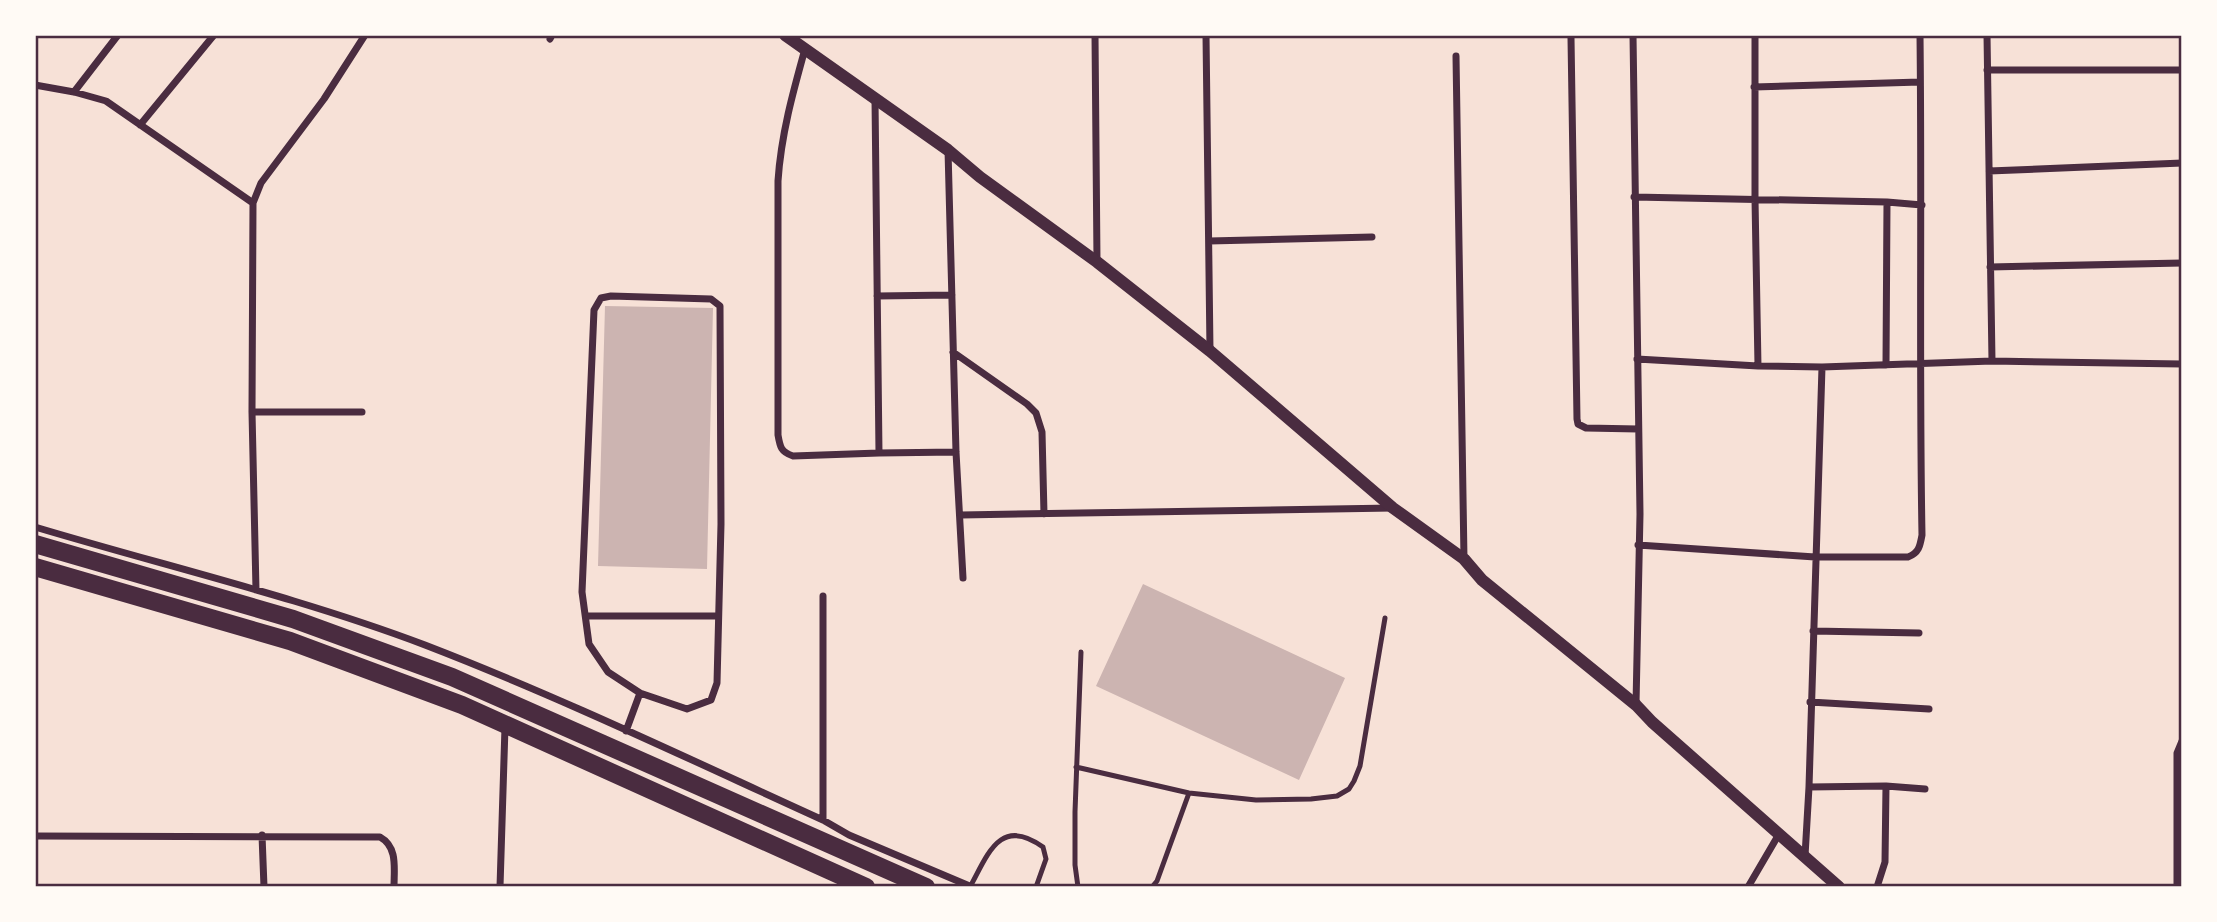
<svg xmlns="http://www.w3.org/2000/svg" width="2217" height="922" font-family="'Source Sans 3',sans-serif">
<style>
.building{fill:#ccb4b1}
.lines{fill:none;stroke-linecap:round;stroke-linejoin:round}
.service{stroke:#4a2c40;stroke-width:5}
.minor{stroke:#4a2c40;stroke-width:7}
.tertiary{stroke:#4a2c40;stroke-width:12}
.trunk{stroke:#4a2c40;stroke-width:18}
.neatline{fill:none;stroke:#4a2c40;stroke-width:2.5}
</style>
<rect width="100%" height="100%" fill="#f7e1d7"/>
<path class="building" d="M605,306L713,308L707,569L598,566Z
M1143,584L1345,678L1299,780L1096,686Z"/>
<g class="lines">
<path class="service" d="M1076,767L1189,793L1256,800L1311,799L1337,796L1349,789L1354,781L1360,766L1385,618
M970,887C988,854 1000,816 1043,847L1046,859L1036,887
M1078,887L1075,865V812L1081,652
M1152,887L1157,881L1189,793"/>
<path class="minor" d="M1095,35L1097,261
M1206,35L1210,350
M1633,35L1640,514L1636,704
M1755,35V199L1758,366
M1987,35L1992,361
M1571,38L1577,419L1578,424L1586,428L1638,429
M550,39L552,35
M805,49C793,92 781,135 778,181V435C780,447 781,452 793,456L879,453
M1456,56L1464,559
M1987,70H2182
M35,85L74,92L106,101L253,203
M1754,87L1920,82
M74,92L118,35
M875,99L879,453L956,452
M140,125L214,35
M948,150L956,452L963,578
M1989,171L2182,163
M1634,197L1887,202L1922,205
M1209,241L1372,237
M1990,267L2182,263
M877,296L952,295
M953,352L1027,404L1036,413L1042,432L1044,514
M1637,359L1758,366L1822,367L1992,361L2182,364
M1886,365L1887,202
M252,412H362
M961,515L1393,508
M35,527C165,566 298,597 425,645C560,697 691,760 823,820L849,835L972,887
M1638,545L1815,557H1908C1919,553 1920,546 1922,535C1919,368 1922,202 1920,35
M256,590L252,412L253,203L261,183L324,99L365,35
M586,616H718
M1813,631L1919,633
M1810,702L1929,709
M626,731L640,693L608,672L589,644L582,592L594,310L601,298L611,296L711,299L720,306L721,524L717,683L711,700L687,709L640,693
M1809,787L1886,786L1925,789
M823,820V596
M262,835L264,887
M35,836L380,837C398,847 394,868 394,887
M1805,856L1809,787L1822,367
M500,887L505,727
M1748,887L1779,834
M1877,887L1885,862L1886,786
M2177,887V753L2182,741"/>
<path class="tertiary" d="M785,35L948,150L980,177L1097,262L1210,351L1393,508L1464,559L1482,580L1636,705L1652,722L1839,887"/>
<path class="trunk" d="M35,544L293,619L452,677L926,887
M35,567L290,641L462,705L866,887"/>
</g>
<rect width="2217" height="922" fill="none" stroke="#fffaf5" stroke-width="74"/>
<rect x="37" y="37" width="2143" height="848" class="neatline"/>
</svg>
